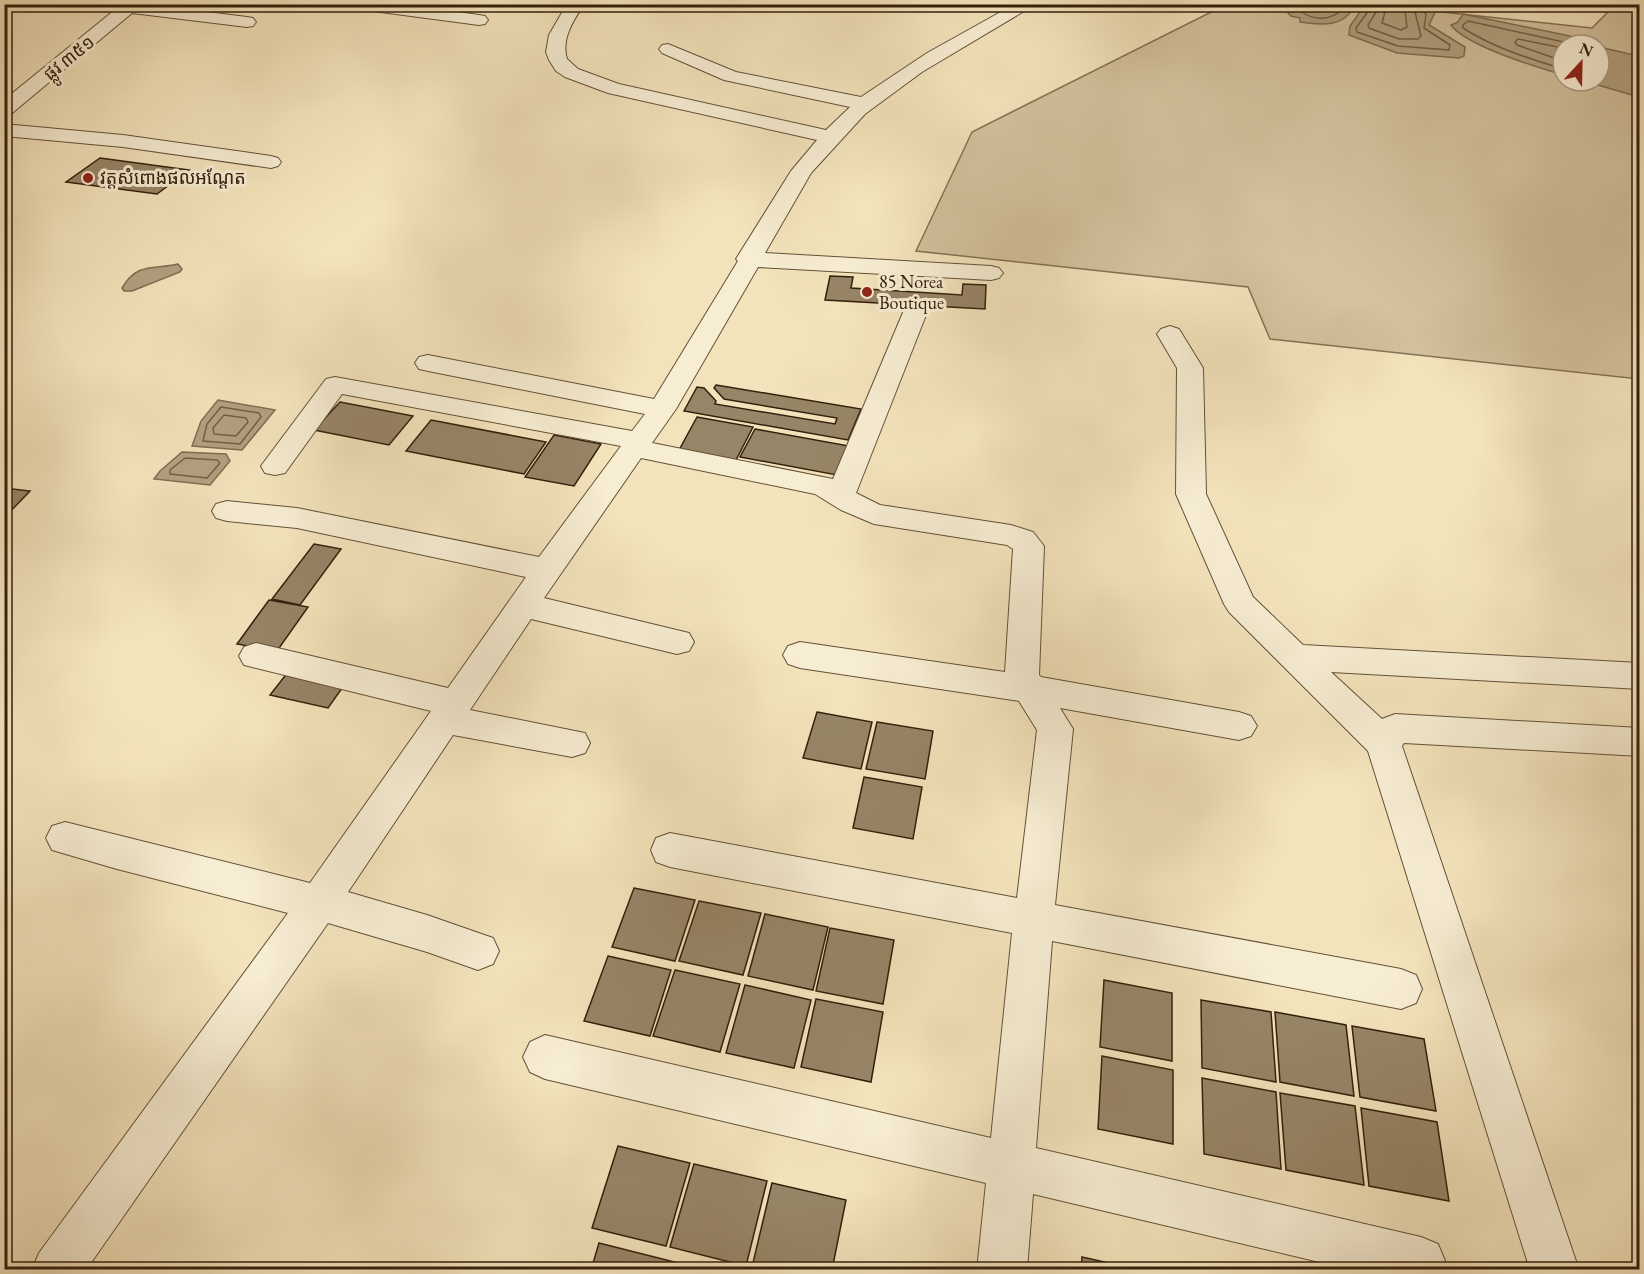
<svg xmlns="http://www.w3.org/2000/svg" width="1644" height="1274" font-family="'EB Garamond','Noto Sans Khmer',serif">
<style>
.green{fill:#d3c29d;stroke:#847154;stroke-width:1.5;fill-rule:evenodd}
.water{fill:#b2a180;stroke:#806d52;stroke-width:1.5}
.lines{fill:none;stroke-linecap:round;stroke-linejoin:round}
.shore{stroke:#736046;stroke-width:1.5}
.building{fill:#978567;stroke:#34200c;stroke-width:1.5}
.minor-casing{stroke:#645138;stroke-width:2}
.minor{fill:#f7edd3;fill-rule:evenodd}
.poi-dot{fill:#8f2418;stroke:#f7edd3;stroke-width:2}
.labels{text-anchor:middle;stroke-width:6;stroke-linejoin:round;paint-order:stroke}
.far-street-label{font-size:18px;fill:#34200c;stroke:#f7edd3}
.far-poi-label{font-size:18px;fill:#34200c;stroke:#f7edd3;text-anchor:start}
</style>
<rect width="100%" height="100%" fill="#f3e3bb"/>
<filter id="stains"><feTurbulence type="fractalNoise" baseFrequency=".00333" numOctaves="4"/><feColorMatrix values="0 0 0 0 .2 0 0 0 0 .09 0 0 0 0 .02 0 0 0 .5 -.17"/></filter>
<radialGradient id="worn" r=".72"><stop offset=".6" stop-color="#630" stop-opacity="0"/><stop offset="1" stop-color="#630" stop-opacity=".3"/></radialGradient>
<path class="green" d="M1225,5H1376L1592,28L1615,5H1639V379L1270,339L1248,287L916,251L972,132ZM1563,45H1599V81H1563Z"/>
<path class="water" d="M1297,4H1355V5C1344,28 1321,25 1300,22V18L1291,16L1288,13Z
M1409,4L1436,10L1429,25L1465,47L1464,56L1459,58L1397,53L1349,35L1350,26L1365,5Z
M1463,14L1570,36L1594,45H1563V75C1537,67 1466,46 1451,25L1458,22Z
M1599,47L1639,56V97L1584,81H1599Z
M178,264L182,269L180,272L132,291H124L122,288C138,261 155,270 178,264Z
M218,400L275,410L242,450L192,446L201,421Z
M182,452L226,454L230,461L210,485L154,479L160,471Z"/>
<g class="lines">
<path class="shore" d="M1300,4V11C1318,23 1334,20 1348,4
M1370,4L1369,10L1356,28L1357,32L1398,46L1449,50L1450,45L1424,28L1426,15L1420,4
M1377,4L1376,12L1368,25L1369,28L1399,39H1418L1421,36L1413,4
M1387,4L1382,23L1401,30L1407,27L1404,4
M1563,48L1518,39L1515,42L1517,45L1563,61
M1563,69C1528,58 1494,48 1463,28V25L1468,21L1577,45
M221,407L259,413L261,417L240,444L203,441L207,424Z
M224,415L246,418L248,422L236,436L214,434L213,428Z
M185,458L217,460L220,463L207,478L170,474V470Z"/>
</g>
<path class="building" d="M100,158L189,170L157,194L66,182Z
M830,276L853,277L851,288L962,295L963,284L986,285L985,309L825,300Z
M716,385L861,409L848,440L684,411L697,387L704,388L716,401L715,404L835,424L837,418L724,399L714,388Z
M340,402L413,416L389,445L314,430Z
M697,417L753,427L735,462L678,452Z
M431,420L546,442L524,474L406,451Z
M755,429L849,446L837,475L740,457Z
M554,435L601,444L574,486L525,477Z
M4,488L30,491L4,518Z
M314,544L341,549L300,605L272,599Z
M269,600L308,607L277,651L237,644Z
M288,672L345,684L328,708L270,695Z
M817,712L872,722L861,769L803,758Z
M877,722L933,731L925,779L866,769Z
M864,777L922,787L913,839L853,828Z
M634,888L695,900L675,961L612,947Z
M699,901L761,913L743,975L679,961Z
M765,914L828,927L813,990L748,976Z
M830,928L894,940L883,1004L816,991Z
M608,956L671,970L650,1036L584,1021Z
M675,970L740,984L720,1052L653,1036Z
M1104,980L1172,993V1061L1100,1047Z
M745,985L811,1000L794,1068L726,1053Z
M816,999L883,1012L871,1082L801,1067Z
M1201,1000L1271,1012L1276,1082L1202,1068Z
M1275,1012L1346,1025L1354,1096L1280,1082Z
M1352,1026L1424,1039L1436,1111L1360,1097Z
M1102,1056L1173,1070V1144L1098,1129Z
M1202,1078L1276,1092L1281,1169L1204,1154Z
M1280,1093L1355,1106L1364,1185L1286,1170Z
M1361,1108L1437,1122L1449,1201L1369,1186Z
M618,1146L690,1163L666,1246L592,1228Z
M694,1164L767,1181L746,1266L670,1247Z
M772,1183L846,1200L832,1270H760L752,1267Z
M599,1243L706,1270H591Z
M1082,1257L1140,1270H1081Z"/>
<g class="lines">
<defs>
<path id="minor" d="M122,4H142L247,17L253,18L256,22L253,26L247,27L132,13L11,114L4,116V100Z
M350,4H400L479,15L485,16L488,20L485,24L479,25L358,9Z
M567,4H584C573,21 561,39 567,59L578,69L619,84L826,130L850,107L724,80L662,53L659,49L662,45L668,44L736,72L861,97L927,53L1015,4H1036L922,72L865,114L811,173L765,253L991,266L999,268L1003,273L999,278L991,280L758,267L676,409L652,443L833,479L904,310L907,305L916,303L925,305L928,310L856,493L880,505L1011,525L1033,532L1044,546L1039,675L1041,677L1239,712L1251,716L1257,726L1251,736L1239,740L1060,708L1073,729L1055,905L1401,969L1416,975L1422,989L1416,1003L1401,1009L1052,941L1036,1148L1421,1237L1438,1244L1445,1261L1442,1270H1353L1033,1194L1027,1270H977L986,1183L545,1079L530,1072L523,1057L530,1042L545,1035L991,1138L1012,933L670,867L656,862L651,850L656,838L670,833L1017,898L1037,730L1019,701L800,668L788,664L783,655L788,646L800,642L1005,672L1013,549L1007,545L874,524L841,510L815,494L641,458L544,598L689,633L694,642L689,651L677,654L531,619L470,710L585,733L590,743L585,753L572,757L453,735L348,892L427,915L493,938L499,951L493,964L478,970L427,952L328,923L86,1270H32L39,1253L288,913L117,869L52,850L46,838L52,826L65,822L310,883L431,711L244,665L239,656L244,647L256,643L448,688L526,577L297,528L227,521L216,518L212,511L216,504L227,501L297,508L539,557L621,446L342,394L285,473L275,475L265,473L261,466L326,379L335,377L632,431L645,414L428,371L419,369L415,363L419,357L428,355L654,399L738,261L736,259L791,171L817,140L608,93L565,77L556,71L549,60L546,52L549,35Z
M4,124L123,135L271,156L278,158L281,162L278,166L271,168L123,147L4,136Z
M1170,326L1179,329L1203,368L1206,494L1253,597L1303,645L1640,663V689L1331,672L1382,719L1395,714L1640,728V756L1404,743L1402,746L1579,1270H1530L1368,751L1229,612L1224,604L1176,494L1177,368L1157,334L1161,329Z"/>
</defs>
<use href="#minor" class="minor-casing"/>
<use href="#minor" class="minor"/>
</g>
<g class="poi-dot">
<circle cx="88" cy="178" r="6"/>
<circle cx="867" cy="292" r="6"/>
</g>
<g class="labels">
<g class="far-street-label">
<text transform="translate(69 58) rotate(-39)" y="6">ផ្លូវ ៣៥១</text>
</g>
<g class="far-poi-label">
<text x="100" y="184">វត្តសំពោងផលអណ្តែត</text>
<text x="879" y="288">85 Norea<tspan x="879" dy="21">Boutique</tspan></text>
</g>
</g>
<rect width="1644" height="1274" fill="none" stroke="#f3e3bb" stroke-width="24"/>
<rect x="6" y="6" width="1632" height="1262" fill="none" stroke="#34200c" stroke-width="3"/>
<rect x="12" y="12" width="1620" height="1250" fill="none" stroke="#34200c" stroke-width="1.5"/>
<g transform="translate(1581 63) rotate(22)"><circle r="28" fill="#f7edd3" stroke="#a99b83" stroke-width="1.5"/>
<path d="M0-4.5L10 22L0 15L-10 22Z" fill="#8f2418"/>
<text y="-9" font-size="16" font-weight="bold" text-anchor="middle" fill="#34200c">N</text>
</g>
<rect width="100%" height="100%" filter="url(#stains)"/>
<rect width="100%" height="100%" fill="url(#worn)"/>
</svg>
